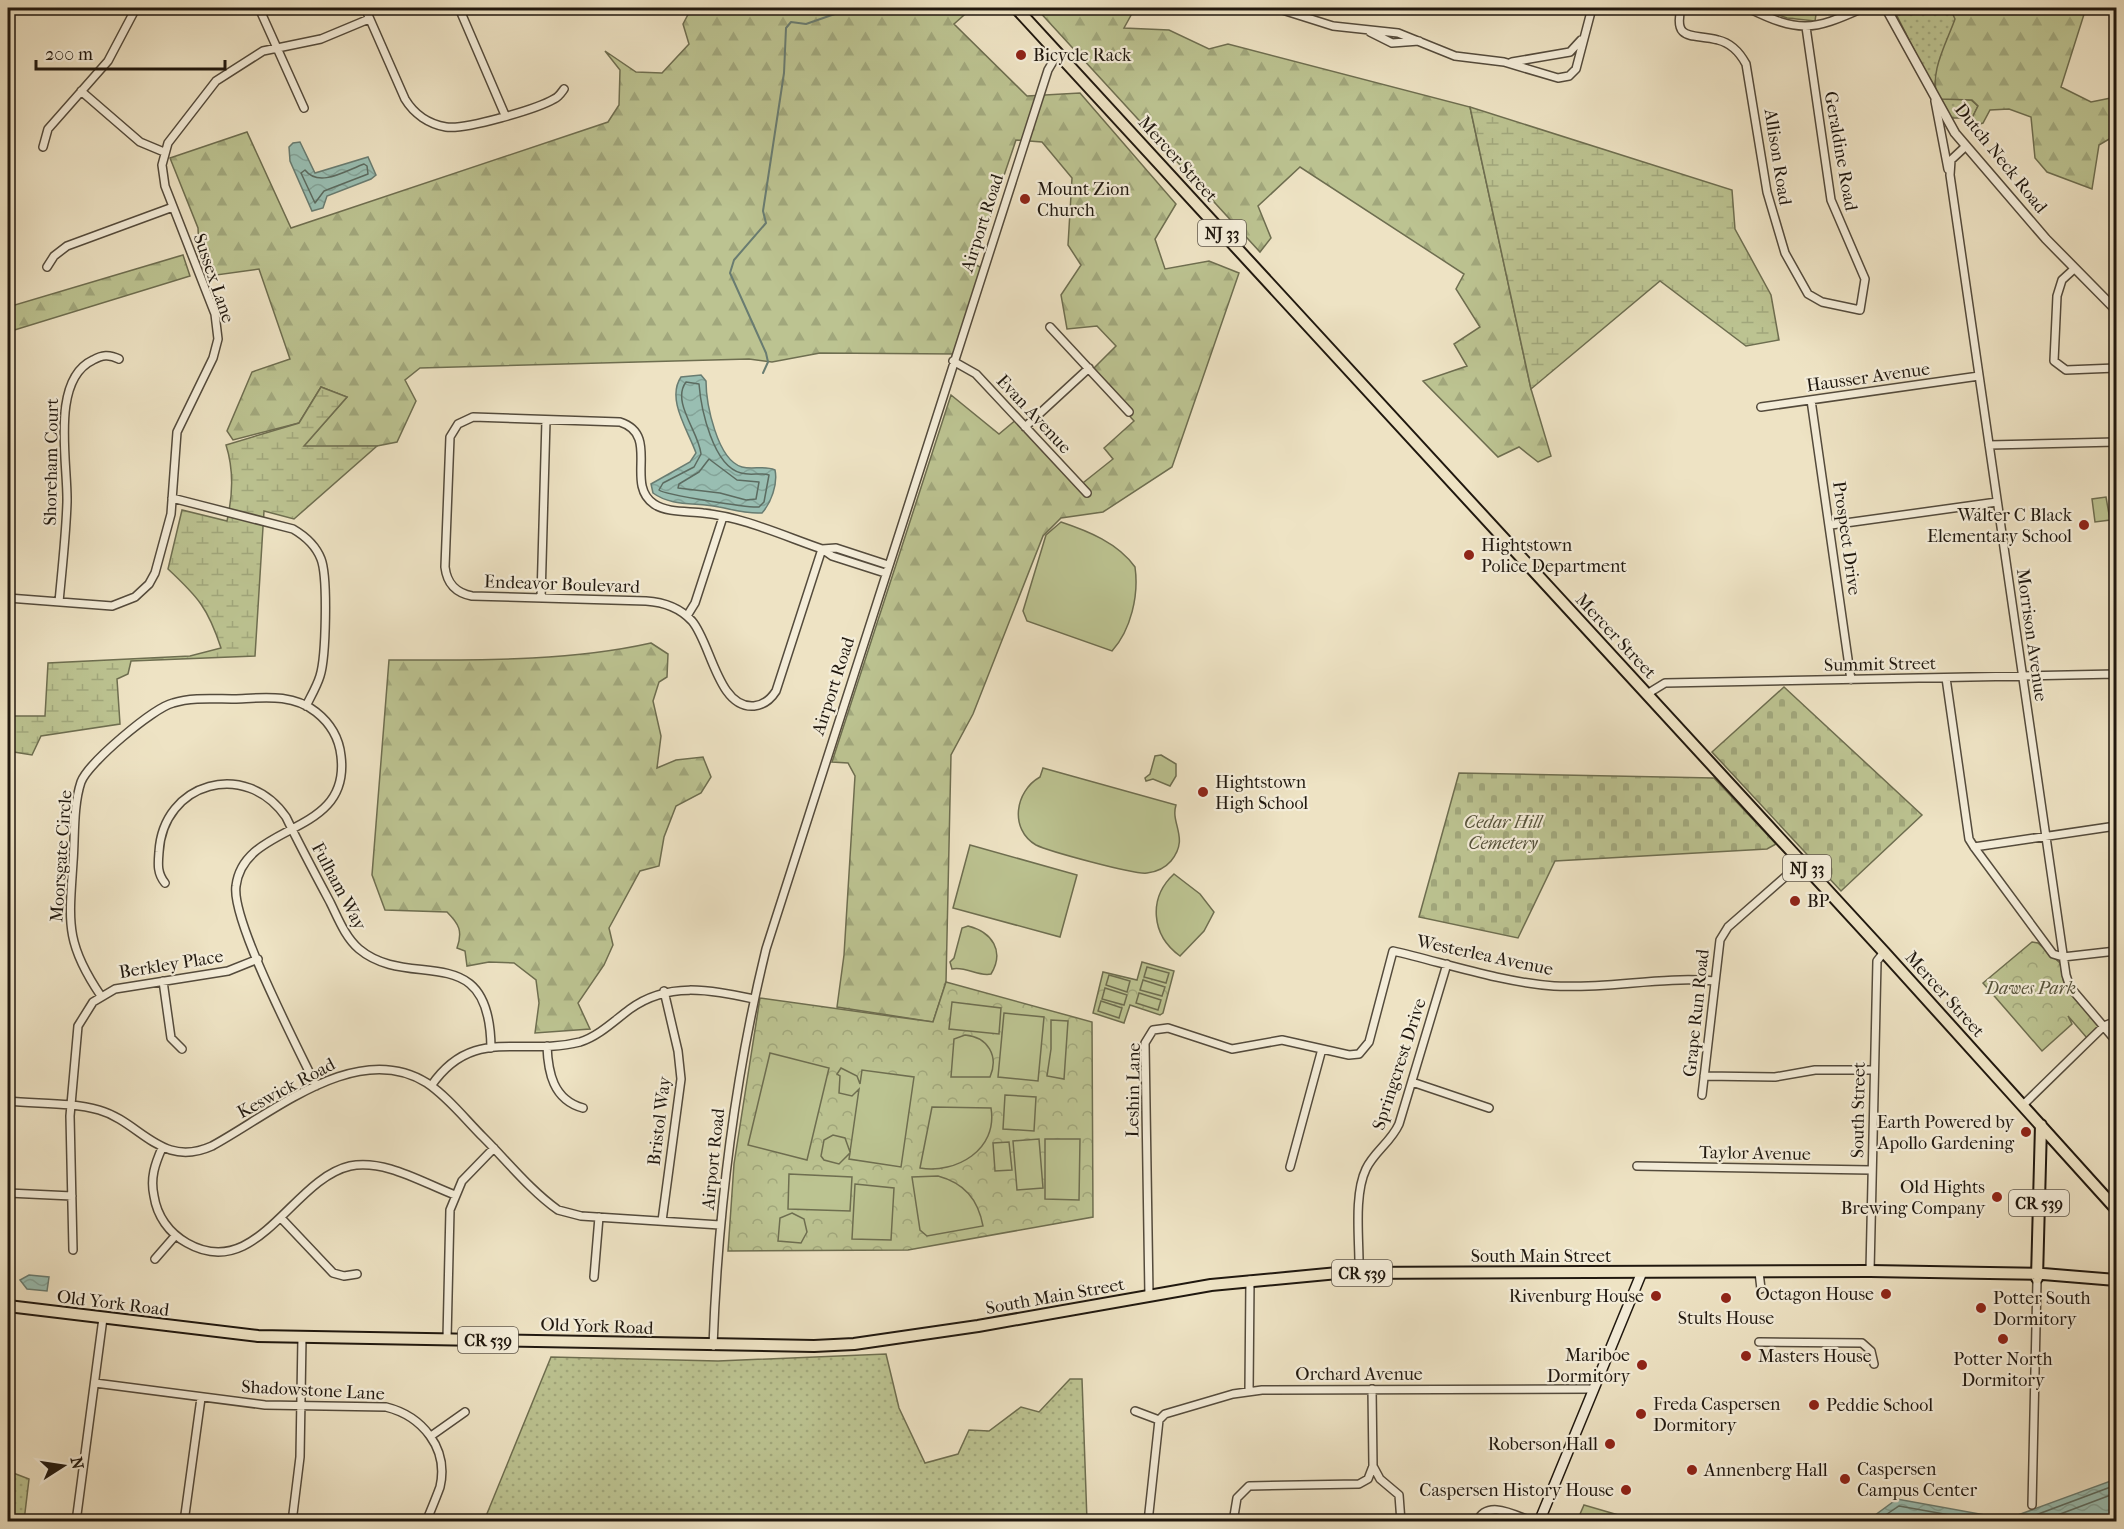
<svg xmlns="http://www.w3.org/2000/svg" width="2124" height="1529" font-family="'IM FELL French Canon',serif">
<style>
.grass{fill:url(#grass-dots);stroke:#6e6e50;stroke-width:1.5}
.forest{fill:url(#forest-firs);stroke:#6e6e50;stroke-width:1.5}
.wetland{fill:url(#wetland-marsh);stroke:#6e6e50;stroke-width:1.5}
.cemetery{fill:url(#cemetery-stones);stroke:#6e6e50;stroke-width:1.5}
.park{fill:url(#park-crowns);stroke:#6e6e50;stroke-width:1.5}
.pitch{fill:#bcc391;stroke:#6e6e50;stroke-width:1.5}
.water{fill:url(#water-waves);stroke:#697c71;stroke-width:1.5}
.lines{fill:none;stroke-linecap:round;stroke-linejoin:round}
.shore{stroke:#5c6b60;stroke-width:1.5}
.stream{stroke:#697c71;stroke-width:2}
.minor-casing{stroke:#544b3c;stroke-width:10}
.tertiary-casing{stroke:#544b3c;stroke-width:11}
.secondary-casing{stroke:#20180f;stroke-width:12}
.primary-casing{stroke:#20180f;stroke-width:14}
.minor{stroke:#f4edd9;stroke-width:7}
.tertiary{stroke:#f4edd9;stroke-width:8}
.secondary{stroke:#f4edd9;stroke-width:9}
.primary{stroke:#eee3c4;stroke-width:10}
.poi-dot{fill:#8f2418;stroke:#f4edd9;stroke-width:2}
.labels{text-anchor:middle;stroke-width:4.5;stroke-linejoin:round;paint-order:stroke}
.shield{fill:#f4edd9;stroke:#60584c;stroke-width:1.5}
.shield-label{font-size:16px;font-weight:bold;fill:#20180f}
.poi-label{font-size:18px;fill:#20180f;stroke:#f4edd9;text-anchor:start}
.street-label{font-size:18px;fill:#20180f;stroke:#f4edd9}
.park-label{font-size:18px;font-style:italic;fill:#57543c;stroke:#f4edd9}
</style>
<defs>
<pattern id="grass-dots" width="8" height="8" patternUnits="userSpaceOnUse" patternTransform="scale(1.5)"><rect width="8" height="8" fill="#bcc391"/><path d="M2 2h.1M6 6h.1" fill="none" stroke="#a1a77c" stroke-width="1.8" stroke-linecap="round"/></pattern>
<pattern id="forest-firs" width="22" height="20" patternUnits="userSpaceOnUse" patternTransform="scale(1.5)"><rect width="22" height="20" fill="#bcc391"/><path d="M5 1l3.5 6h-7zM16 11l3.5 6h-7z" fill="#a1a77c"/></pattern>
<pattern id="wetland-marsh" width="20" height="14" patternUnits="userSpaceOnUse" patternTransform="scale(1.5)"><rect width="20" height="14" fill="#bcc391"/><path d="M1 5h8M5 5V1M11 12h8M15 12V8" fill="none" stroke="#a1a77c"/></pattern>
<pattern id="cemetery-stones" width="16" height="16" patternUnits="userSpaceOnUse" patternTransform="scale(1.5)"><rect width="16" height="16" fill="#bcc391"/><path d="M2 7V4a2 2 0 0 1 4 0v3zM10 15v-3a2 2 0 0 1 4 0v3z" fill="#a1a77c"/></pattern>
<pattern id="park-crowns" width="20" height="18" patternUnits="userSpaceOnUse" patternTransform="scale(1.5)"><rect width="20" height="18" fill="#bcc391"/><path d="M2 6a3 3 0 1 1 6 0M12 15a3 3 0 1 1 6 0" fill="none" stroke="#a1a77c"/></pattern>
<pattern id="water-waves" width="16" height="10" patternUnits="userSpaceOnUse" patternTransform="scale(1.5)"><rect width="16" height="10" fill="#99beb2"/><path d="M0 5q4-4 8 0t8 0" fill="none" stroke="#84a398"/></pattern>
</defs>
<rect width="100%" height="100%" fill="#eee3c4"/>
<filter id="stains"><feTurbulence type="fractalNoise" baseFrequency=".00333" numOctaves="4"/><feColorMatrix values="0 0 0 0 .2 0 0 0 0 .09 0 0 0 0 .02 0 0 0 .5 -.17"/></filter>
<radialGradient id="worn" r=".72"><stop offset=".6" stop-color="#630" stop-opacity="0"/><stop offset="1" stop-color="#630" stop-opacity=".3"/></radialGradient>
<path class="grass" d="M1893,8H1950L1956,19L1939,62L1934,89Z
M1947,97L1971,100L1978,106L1972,118H1951L1939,99Z
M886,1354L899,1408L925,1463L958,1454L969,1430L989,1431L1021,1407L1039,1412L1070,1379H1082L1087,1521H484L551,1357L718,1361Z
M8,1471L29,1479L24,1521H8Z"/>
<path class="forest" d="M696,8H972L954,24L1027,96L1080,93L1176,204L1155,239L1165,269L1209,261L1239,273L1172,467L1103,512L1061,518L1043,536L973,714L951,755L946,982L933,1022L837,1007L844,955L855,776L848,763L832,762L951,395L999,434L1017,419L1079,486L1113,459L1104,448L1134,421L1090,372L1116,346L1097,326L1067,329L1061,295L1081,265L1068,245L1072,178L1042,142L1016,140L974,264L982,268L957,354L820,353L772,362L749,359L420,368L405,380L416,401L397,442L377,446L303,447L347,397L321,387L299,423L233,440L227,431L252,372L290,359L259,269L209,276L199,250L198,228L170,158L247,132L291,228L608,122L619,105L620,70L605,51L636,72L662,73L689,44L683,24L691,9Z
M1036,8H1135L1124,28L1169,30L1209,49L1228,44L1470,107L1531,389L1551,456L1538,462L1519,447L1498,457L1423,381L1467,366L1454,344L1480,327L1456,289L1464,274L1300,167L1258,206L1271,238L1260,252Z
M1950,8H2086L2061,87L2091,102L2116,97V135L2099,145L2092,189L2047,172L2035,158L2031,117L2009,109L1990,110L1983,123L1976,125L1972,118L1978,106L1972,100L1939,99C1927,76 1947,42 1955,19Z
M183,255L190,276L8,332V307Z
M651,643L668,654L667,677L659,682L653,701L661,736L657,768L676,760L703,757L711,777L701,793L676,806L664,837L659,866L640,871L609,928L613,945L604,965L578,1003L590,1029L535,1033L539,1003L536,980L514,963L489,962L467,966L465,951L457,948C463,931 459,924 447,912L385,910L372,875L389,660C476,660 566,662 651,643Z"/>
<path class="wetland" d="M1470,107L1732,190L1735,229L1771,295L1779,340L1746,346L1660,281L1531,389Z
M321,387L347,397L304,446H377L294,519L264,511L255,656L131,661L128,674L117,679L120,724L41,736L32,755L8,751V716H45L48,663L190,656L221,648C208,608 198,597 168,569L182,510L227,521C233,495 234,470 226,445L299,423Z"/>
<path class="cemetery" d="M1784,687L1922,815L1841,891L1712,752Z
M1459,773L1714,778L1776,844L1767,849L1555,861L1518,938L1419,917Z"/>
<path class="park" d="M1759,8H1817L1815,21L1787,18Z
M2032,942L2038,943L2060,963L2064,983L2100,1026L2087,1038L2068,1016L2072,1024L2042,1051L1983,983Z
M1142,962L1174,971L1163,1013L1160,1015L1130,1005L1124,1023L1093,1013L1103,972L1137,980Z
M946,982L1092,1022L1093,1217L908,1250L728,1251L734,1164L760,998L933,1022Z"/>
<path class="pitch" d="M2106,497L2110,520L2095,522L2092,499Z
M1061,522C1088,531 1118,543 1135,567C1139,595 1131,630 1112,651L1027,621L1023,611L1046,535Z
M1161,755L1176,764V776L1170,786L1153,779L1146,781L1145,778L1150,774L1155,756Z
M1043,768L1176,805C1170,824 1190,838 1171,861C1165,868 1156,872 1147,873C1135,875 1048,851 1036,845C1009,829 1015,791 1040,777Z
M970,845L1077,875L1060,937L953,908Z
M1174,874L1200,894L1214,912L1204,931L1180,956C1151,935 1148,898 1174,874Z
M968,926C992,932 1005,951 991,974C978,977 966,966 952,969L950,962L954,958L962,928Z
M1147,967L1169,973L1166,983L1144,977Z
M1109,975L1130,981L1127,992L1106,985Z
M1143,980L1165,987L1162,996L1140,990Z
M1105,988L1127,995L1124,1005L1102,999Z
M1139,993L1161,1000L1158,1010L1136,1003Z
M1101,1001L1122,1008L1119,1018L1098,1011Z
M952,1002L1001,1008L999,1034L949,1029Z
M1004,1013L1044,1017L1038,1081L998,1077Z
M1051,1020L1068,1021L1064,1079L1047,1076L1051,1049Z
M965,1035C988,1037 999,1056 990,1077H951L954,1039Z
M770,1053L829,1068L807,1160L748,1145Z
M841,1068L857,1076L860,1084L862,1070L914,1077L901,1167L849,1159L850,1153L839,1164L824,1160L821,1156L824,1140L833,1135L845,1138L850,1152L859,1089L852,1096L839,1093L840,1076L837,1074Z
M1005,1095L1036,1097L1034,1131L1003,1129Z
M932,1107L991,1108C998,1150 956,1174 920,1168Z
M1039,1139L1043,1188L1017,1190L1013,1141Z
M1045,1139H1080L1079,1200L1045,1199Z
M1009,1142L1012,1170L995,1171L993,1143Z
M789,1174L852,1177L850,1211L788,1209Z
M938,1176C964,1183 978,1199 983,1226L927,1236L920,1230L912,1177Z
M855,1184L894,1188L891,1240L852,1239Z
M792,1213L804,1219L807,1232L801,1243L778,1241L780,1218Z
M1584,1505L1639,1521H1577Z"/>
<path class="water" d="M300,142L315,173L368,157L376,175L371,179L327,196L323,208L312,211L290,161L289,147L293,143Z
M701,375L706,381C706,403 717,460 742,467C753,470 764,465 775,470C778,484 771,503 762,513C746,514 734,510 719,507C697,502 672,507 653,493L651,484L690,462L696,453C688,430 666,399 681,377Z
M29,1275L49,1277L47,1291L27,1289L20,1280Z
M2116,1479V1521H1867L1897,1499L2007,1519Z"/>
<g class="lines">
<path class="shore" d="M364,164L367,166L368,174L324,191L315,203L301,173L305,170C319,188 345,171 364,164Z
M686,382L699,384C701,409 713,466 741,473C751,476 761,472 769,475L764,502L759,507C749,508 665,495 659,490L663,483L694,467L701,454C699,432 671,402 686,382Z
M709,459L737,480L759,482L756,499L746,500L720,493L678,488L679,484L699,472Z
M1875,1522L1899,1506L1989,1522
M2017,1522L2116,1485
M2039,1522L2116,1493"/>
<path class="stream" d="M763,373L768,362L766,353L730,273L734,260L766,223L763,211L784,73L786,28L791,22L806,24L852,8"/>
<defs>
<path id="minor" d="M259,8L304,108
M365,8L405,99C414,114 429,124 446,127C465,130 537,109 554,99C559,97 561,93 564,89
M459,8L505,115
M1276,8L1333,26L1398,33L1455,56L1504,62L1558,78L1569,76L1576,69L1592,8
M1681,8C1673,43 1694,33 1718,40C1731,43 1740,53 1746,64L1767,192L1785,253L1808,294L1822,302L1860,310L1865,279L1831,200L1806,27
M1748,8C1799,33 1812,31 1863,8
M1370,32L1392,43L1419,41
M1512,62L1570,52L1581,40
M81,91L140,142L164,152
M1935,101L1948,169
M1966,146L1951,160L1950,175L2066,975L2070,987L2116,1041
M43,147L48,129L108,61L136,8
M47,267L54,256L67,246L173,207
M2074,269L2062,280L2057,296L2054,361L2066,370L2116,368
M1050,327L1129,412
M953,361L976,374L1087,493
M1811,400L1851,680
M1761,407L1979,376
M1025,427L1089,368
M1989,445L2116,442
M172,498L293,529C305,536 316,546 321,559C328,577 326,657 320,676C317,686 311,696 306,706
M1831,525L1997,502
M822,549L776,691C771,699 763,705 754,706C718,709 711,643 692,621C680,608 663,602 646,601L472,596C456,593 447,584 445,567L450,437L458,424L473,417L620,422C661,435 624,484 654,504C667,513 689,511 703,513C743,517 784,536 822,549L832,556L885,573
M822,549L836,548L888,565
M8,598L112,606L135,597L149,584L155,573L171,514L177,432L213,358L218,339L215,314L165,186L162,165L168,143L216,81L263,51L321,39L369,19
M541,598L546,420
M59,602C62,569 66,535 67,502C68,463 50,380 93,360C102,355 109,354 119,359
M687,616L695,603L723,517
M2115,674L2116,685
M1946,678L1969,839L1974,847L2053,954L2063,957L2116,951
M1647,694L1665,683L2116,674
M1974,847L2116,826
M165,883C157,873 158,864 159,852C163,782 246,759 286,817C300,846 315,874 330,902C338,918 345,937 359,949C410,992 490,936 491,1048
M163,981L171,1038L182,1049
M101,996C65,943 69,923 73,862C75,837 73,806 81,782C88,763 153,708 173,703C192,697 214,699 234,699C262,698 292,693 316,712C330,723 339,737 341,756C351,838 244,821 236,886C231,920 298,1048 316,1086
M547,1046C548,1072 553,1100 583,1108
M1704,1076L1775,1077L1815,1070H1873
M1412,1082L1489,1108
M431,1086C473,1025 521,1057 580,1042C599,1036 615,1020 630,1009C668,981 710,990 754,999
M1702,1095L1720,940L1728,927L1802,862
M8,1101C37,1104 71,1102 99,1110C141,1122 161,1169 212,1146C273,1113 357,1039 427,1083C448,1097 465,1119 483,1137C507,1161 530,1190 558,1210L581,1216L720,1225
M2023,1105L2104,1026L2116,1021
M162,1148C155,1164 150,1178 154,1196C157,1216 169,1233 187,1243C257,1283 292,1179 350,1166C385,1159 423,1183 455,1195
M1637,1166L1871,1170
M1290,1167L1322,1049
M8,1193L72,1196
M281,1218L333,1273L344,1276L357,1274
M662,1221L681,1079L678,1051L664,991
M73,1250L70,1116L78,1026L93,1002L115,989L228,971L258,959
M155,1259L175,1236
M1870,1271L1877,961L1884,952
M1759,1272L1761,1289
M1359,1273C1360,1244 1353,1196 1366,1169C1374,1152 1391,1142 1399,1124L1447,964
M594,1277L599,1217
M1149,1296L1145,1043L1153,1030L1168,1028L1232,1049L1282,1040L1349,1055L1359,1054L1369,1042L1393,951C1445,963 1500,982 1554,986C1608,989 1661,976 1715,981
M447,1339L450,1210L462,1181L494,1148
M1759,1342L1862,1343L1871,1351L1874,1364
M713,1346C718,1211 734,1080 766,949L1048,70L1058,53
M95,1383L265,1405L386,1407C422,1416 449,1448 440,1487C436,1498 431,1510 426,1522
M1372,1389L1373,1466L1380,1479L1399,1495L1401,1522
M1249,1391L1250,1280
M1135,1411L1159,1420
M1159,1420L1165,1414L1233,1394L1262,1390L1592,1389
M431,1436L465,1412
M2032,1505L2037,1281
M76,1522L103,1318
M184,1522L201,1398
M292,1522L300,1457L302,1337
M1148,1522L1159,1420
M1233,1522L1237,1498L1249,1486L1359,1484L1368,1479L1373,1466
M1477,1522C1487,1498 1516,1516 1534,1522"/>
<path id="tertiary" d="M1886,8L1955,133L2046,239L2116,310"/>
<path id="secondary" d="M1539,1522L1642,1272"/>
<path id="primary" d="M1016,8L1884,952L2116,1209
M2037,1278L2041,1125
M8,1306L258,1336L814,1346L854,1344L978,1326L1211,1285L1338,1273L1870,1271L2043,1274L2116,1280"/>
</defs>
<use href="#minor" class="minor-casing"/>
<use href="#tertiary" class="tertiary-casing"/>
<use href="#secondary" class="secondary-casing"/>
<use href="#primary" class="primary-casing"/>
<use href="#minor" class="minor"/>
<use href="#tertiary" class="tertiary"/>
<use href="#secondary" class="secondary"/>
<use href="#primary" class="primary"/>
</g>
<g class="poi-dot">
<circle cx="1021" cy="55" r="6"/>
<circle cx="1025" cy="199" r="6"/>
<circle cx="2084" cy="525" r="6"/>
<circle cx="1469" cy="555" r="6"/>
<circle cx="1203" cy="792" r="6"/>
<circle cx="1795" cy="901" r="6"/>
<circle cx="2026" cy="1132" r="6"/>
<circle cx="1997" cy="1197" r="6"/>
<circle cx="1886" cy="1294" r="6"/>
<circle cx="1656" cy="1296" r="6"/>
<circle cx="1726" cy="1298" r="6"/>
<circle cx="1981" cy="1308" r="6"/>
<circle cx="2003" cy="1339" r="6"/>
<circle cx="1746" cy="1356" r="6"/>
<circle cx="1642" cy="1365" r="6"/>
<circle cx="1814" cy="1405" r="6"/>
<circle cx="1641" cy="1414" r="6"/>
<circle cx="1610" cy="1444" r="6"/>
<circle cx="1692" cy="1470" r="6"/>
<circle cx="1845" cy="1479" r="6"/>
<circle cx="1626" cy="1490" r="6"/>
</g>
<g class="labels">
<g class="shield">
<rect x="1198" y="220" width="48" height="26" rx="4.5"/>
<rect x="1783" y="855" width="48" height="26" rx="4.5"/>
<rect x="2009" y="1190" width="60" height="26" rx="4.5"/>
<rect x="1332" y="1260" width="60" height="26" rx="4.5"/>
<rect x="458" y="1327" width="60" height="26" rx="4.5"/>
</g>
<g class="shield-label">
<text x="1222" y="239">NJ 33</text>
<text x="1807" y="874">NJ 33</text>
<text x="2039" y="1209">CR 539</text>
<text x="1362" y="1279">CR 539</text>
<text x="488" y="1346">CR 539</text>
</g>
<g class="poi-label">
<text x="1033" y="61">Bicycle Rack</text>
<text x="1037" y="195">Mount Zion<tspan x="1037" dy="21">Church</tspan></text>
<text x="2072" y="521" text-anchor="end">Walter C Black<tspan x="2072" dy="21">Elementary School</tspan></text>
<text x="1481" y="551">Hightstown<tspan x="1481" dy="21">Police Department</tspan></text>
<text x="1215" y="788">Hightstown<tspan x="1215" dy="21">High School</tspan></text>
<text x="1807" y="907">BP</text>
<text x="2014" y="1128" text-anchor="end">Earth Powered by<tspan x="2014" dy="21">Apollo Gardening</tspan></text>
<text x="1985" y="1193" text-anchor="end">Old Hights<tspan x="1985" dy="21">Brewing Company</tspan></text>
<text x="1874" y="1300" text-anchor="end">Octagon House</text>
<text x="1644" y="1302" text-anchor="end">Rivenburg House</text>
<text x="1993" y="1304">Potter South<tspan x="1993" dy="21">Dormitory</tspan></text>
<text x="1726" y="1324" text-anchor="middle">Stults House</text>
<text x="1630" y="1361" text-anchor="end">Mariboe<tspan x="1630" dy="21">Dormitory</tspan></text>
<text x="1758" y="1362">Masters House</text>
<text x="2003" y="1365" text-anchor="middle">Potter North<tspan x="2003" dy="21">Dormitory</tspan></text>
<text x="1653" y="1410">Freda Caspersen<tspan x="1653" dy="21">Dormitory</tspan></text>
<text x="1826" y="1411">Peddie School</text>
<text x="1598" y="1450" text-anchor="end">Roberson Hall</text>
<text x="1857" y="1475">Caspersen<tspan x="1857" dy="21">Campus Center</tspan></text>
<text x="1704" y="1476">Annenberg Hall</text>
<text x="1614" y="1496" text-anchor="end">Caspersen History House</text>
</g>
<g class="street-label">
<text transform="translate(1841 151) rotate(80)" y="6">Geraldine Road</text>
<text transform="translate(1778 157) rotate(81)" y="6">Allison Road</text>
<text transform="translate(2001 158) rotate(51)" y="6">Dutch Neck Road</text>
<text transform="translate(1178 159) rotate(48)" y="6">Mercer Street</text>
<text transform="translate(982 223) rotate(-72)" y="6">Airport Road</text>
<text transform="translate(214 278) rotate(71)" y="6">Sussex Lane</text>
<text transform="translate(1868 377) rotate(-8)" y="6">Hausser Avenue</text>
<text transform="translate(1034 414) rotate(47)" y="6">Evan Avenue</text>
<text transform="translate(51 462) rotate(-89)" y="6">Shoreham Court</text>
<text transform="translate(1847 538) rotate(82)" y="6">Prospect Drive</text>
<text transform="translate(562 584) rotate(2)" y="6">Endeavor Boulevard</text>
<text transform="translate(2032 635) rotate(82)" y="6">Morrison Avenue</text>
<text transform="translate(1616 636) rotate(47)" y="6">Mercer Street</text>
<text transform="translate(1880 664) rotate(-1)" y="6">Summit Street</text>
<text transform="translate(833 686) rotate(-72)" y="6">Airport Road</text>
<text transform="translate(61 856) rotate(-86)" y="6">Moorsgate Circle</text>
<text transform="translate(339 886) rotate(62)" y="6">Fulham Way</text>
<text transform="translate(1485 955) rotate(12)" y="6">Westerlea Avenue</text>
<text transform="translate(171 964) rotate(-9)" y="6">Berkley Place</text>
<text transform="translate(1945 994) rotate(48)" y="6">Mercer Street</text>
<text transform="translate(1696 1013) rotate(-84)" y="6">Grape Run Road</text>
<text transform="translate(1399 1064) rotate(-72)" y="6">Springcrest Drive</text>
<text transform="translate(286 1088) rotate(-28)" y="6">Keswick Road</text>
<text transform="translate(1133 1090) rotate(-89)" y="6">Leshin Lane</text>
<text transform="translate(1858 1110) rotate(-89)" y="6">South Street</text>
<text transform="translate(659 1121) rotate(-83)" y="6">Bristol Way</text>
<text transform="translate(1755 1153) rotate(1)" y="6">Taylor Avenue</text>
<text transform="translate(713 1159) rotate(-84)" y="6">Airport Road</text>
<text x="1541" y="1262">South Main Street</text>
<text transform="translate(1055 1296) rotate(-10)" y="6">South Main Street</text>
<text transform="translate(113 1303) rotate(7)" y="6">Old York Road</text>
<text transform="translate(597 1326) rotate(2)" y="6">Old York Road</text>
<text x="1359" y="1380">Orchard Avenue</text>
<text transform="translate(313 1390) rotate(3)" y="6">Shadowstone Lane</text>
</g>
<g class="park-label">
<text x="1503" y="828">Cedar Hill<tspan x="1503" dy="21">Cemetery</tspan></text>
<text x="2031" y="994">Dawes Park</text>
</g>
</g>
<rect width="2124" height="1529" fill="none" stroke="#eee3c4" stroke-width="30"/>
<rect x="9" y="9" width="2106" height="1511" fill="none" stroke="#20180f" stroke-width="3"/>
<rect x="15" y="15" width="2094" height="1499" fill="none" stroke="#20180f" stroke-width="1.5"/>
<g transform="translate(63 1466) rotate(78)" stroke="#f4edd9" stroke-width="4.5" paint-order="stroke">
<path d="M0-4.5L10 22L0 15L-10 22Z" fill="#20180f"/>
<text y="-9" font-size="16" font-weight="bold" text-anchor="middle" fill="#20180f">N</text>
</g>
<path d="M36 60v9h189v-9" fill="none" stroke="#20180f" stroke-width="3"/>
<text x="45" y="60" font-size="18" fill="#20180f" stroke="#f4edd9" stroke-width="4.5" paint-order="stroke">200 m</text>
<rect width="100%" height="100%" filter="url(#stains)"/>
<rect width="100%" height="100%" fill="url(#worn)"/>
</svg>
